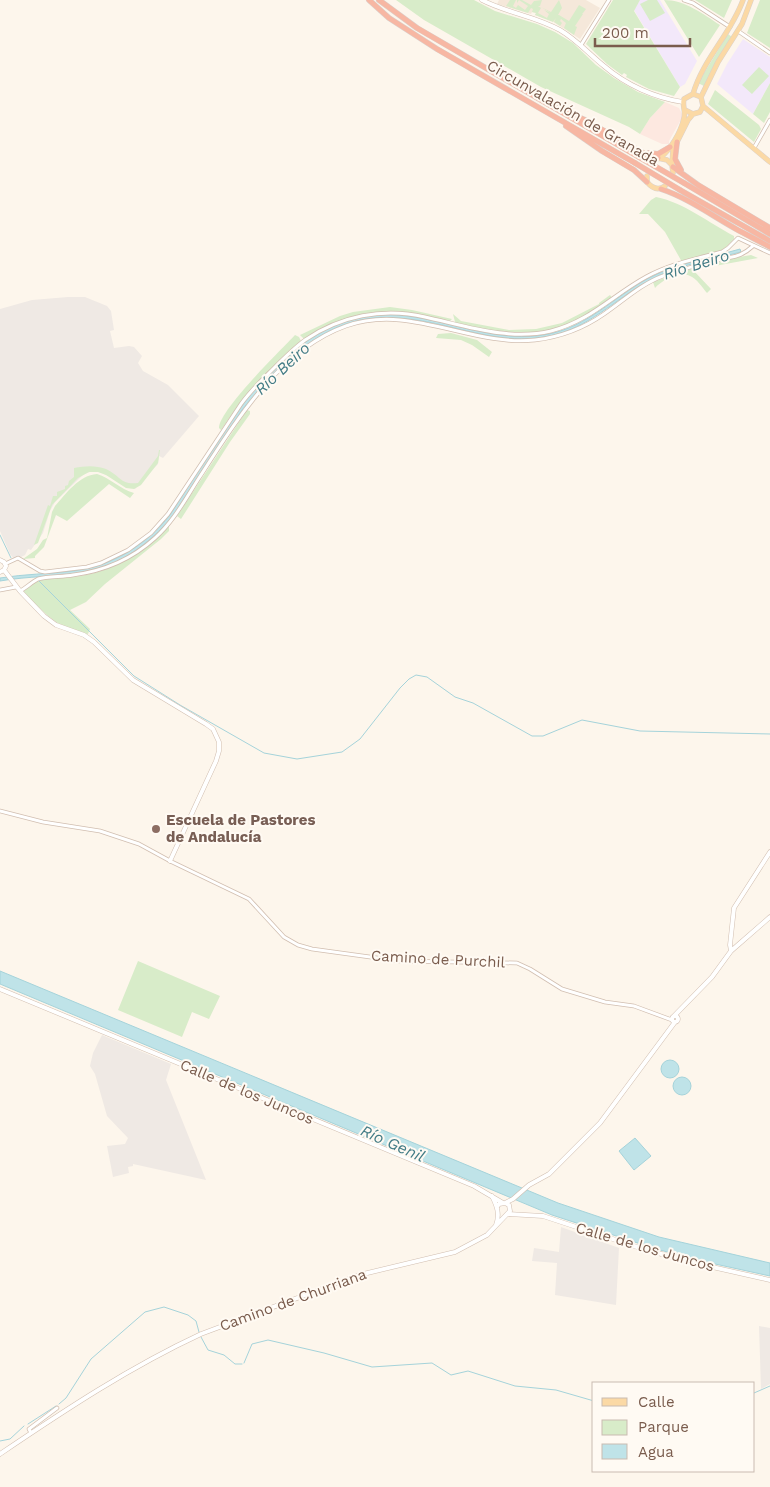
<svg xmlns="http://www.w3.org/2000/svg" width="770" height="1487" font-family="'Work Sans',sans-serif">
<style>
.residential{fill:#f5e8da}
.commercial{fill:#fde8e0}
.industrial{fill:#efe9e4}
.education{fill:#f3e8fa}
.green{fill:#d8ecc9}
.water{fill:#bfe3e8;stroke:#a5d3da}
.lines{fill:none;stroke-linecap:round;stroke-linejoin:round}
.stream{stroke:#a5d3da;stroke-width:1}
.minor-casing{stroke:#d1beb0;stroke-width:4.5}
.tertiary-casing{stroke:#d1beb0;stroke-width:5}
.primary-casing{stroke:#dad1cd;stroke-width:5.5}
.motorway-casing{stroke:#dad1cd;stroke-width:6}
.minor{stroke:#fff;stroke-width:3}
.tertiary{stroke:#fff;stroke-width:4}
.primary{stroke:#fbd9a5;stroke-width:4.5}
.motorway{stroke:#f7b7a3;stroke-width:5}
.motorway-bridge-casing{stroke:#dad1cd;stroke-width:6;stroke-linecap:butt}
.motorway-bridge{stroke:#f7b7a3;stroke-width:5}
.education-dot{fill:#8d6e63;stroke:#fffaf3;stroke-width:2}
.labels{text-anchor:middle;stroke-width:4;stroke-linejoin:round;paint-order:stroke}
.street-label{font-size:15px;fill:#7a5c4d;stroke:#fffaf3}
.education-label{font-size:15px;font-weight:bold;fill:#785e54;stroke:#fffaf3;text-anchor:start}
.water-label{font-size:16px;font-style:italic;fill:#437c86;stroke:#fffaf3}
</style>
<rect width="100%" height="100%" fill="#fdf6ec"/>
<path class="residential" d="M499,0H586L600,8L580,39L552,21L535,15L536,13L532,12L531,14L497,4Z"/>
<path class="commercial" d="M665,102L679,108L683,116L669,141V144H662L640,134L650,118Z"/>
<path class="industrial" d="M68,297H85L107,306L111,311L114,330L110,331L114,348L129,346L134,347L142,356L138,363L143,371L168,385L199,416L163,458L159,456L158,464L135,489L100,472L93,471L84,474L55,502L50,511L43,533L31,550L28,549L25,555L15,560L10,554L0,531V309L32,300Z
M102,1035L171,1064L166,1080L206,1180L133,1164V1166L128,1167L129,1173L113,1177L107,1146L125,1144L128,1138L107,1116L95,1074L90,1066L93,1053Z
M561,1227L619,1248L616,1305L555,1295L557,1263L532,1261L534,1248L559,1252Z
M759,1326L770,1328V1384L761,1389Z"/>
<path class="education" d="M640,0H660L697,61L685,84L680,87L634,10Z
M743,39L770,57V83L753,114L717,84L727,64Z"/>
<path class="green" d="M396,0H474L495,11L537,24L555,32L573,43L596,65L614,78L638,92L665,102L650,118L640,134L629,127L541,87L424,20Z
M510,0H516L513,6L516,8L518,5L525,10L528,6L519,0L517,3V0H522L531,5L534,1L542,0L540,6H538L541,8L538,13L547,18L549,14L544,10L551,13L541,7L551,12L559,0L562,8L558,15H555H559L569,21L579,5L586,9L583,13H582L583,14L575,26L577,27L574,35L564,28L566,23L561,19L560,21L562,23L560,26L554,22L556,18L553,22L535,15L536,13L532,12L533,9L531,8L528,13L506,6Z
M613,0H640L634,11L680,87L674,96L649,89L626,77L627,75L624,73L622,75L607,64L586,44Z
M648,0H657L665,13L650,21L640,4Z
M664,0C685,0 703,14 720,25L699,57Z
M695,0H732L724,18Z
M760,0H770V48L747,33Z
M728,34L732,37L704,86L698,83Z
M759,67L769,76L752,94L742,85Z
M770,83V112L764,123L753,114Z
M715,90L759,125L761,129L754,142L708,104Z
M656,197C685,203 709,223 734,236V239L722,251L682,262L665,232L648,214H639L651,200Z
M751,255L758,258L693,270L711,289L707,293C702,287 697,279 690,276C680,271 662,280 655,288L653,282L691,269L722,260Z
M610,295L613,299C589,316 558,333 528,334C504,335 481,329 458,324L455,322L453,314L461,321L509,330L536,329L562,323L599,304V303Z
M390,307L412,310L452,319L450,321C389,308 359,308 304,339L300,335L340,316L353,312Z
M451,333L477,340L492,352L489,357L472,345L461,340L436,338L438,334Z
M295,335L299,337L301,341L254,386L241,401L221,430L219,428C219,410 281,350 295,335Z
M247,410L250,411V414L230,442L181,519L177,516Z
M159,450H160L158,463L141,485L134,489L126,488L106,475L98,472H89L78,478L52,505L38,543L34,545L48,505L50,506L53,496H57V492L65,489V486L68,485L69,481L74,477V468C85,466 95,465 106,469C121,476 120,485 138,483L158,456Z
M97,474C110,478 120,489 134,493L130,498L109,484L67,521L56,515L44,547L35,556V558L23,559L37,549L43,540L47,538L52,512L55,506C66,494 79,475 97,474Z
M169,525V531L161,539L105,584L86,602L70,610L90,629L88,634C60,632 42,610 23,592C27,588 33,582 38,580C52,576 67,578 81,576C118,569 143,552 169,525Z
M138,961L220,996L209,1019L192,1012L182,1037L118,1010Z"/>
<path class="water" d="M740,249L741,252C710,260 676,265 648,281C614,300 589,328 549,336C512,344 477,333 442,325C370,308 329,319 277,371C265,384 252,396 242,410L172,517C149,544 121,565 85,572C57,577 28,576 0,581V578C24,574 49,574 73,571C112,566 145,546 170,515C223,433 290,300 407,316C455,322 500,344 549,334C588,326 613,298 647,279C675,264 709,258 740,249Z
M0,971L558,1203L659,1237L770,1263V1276L706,1262L656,1249L552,1215L0,984Z
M661 1069a9 9 0 1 1 18 0a9 9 0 1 1-18 0Z
M673 1086a9 9 0 1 1 18 0a9 9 0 1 1-18 0Z
M635,1138L651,1156L634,1170L619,1151Z"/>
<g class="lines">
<path class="stream" d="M0,535L11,558
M39,581L134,676L180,705L264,753L297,759L342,752L360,739L400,688L409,679L416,675L427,677L455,697L473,703L532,736H543L582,720L640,731L770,734
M201,1337L208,1350L224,1355L235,1364H242
M244,1363L252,1344L268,1340L324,1353L372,1367L432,1363L451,1375L468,1371L515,1386L556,1390L594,1401
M754,1393L770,1386
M59,1404L66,1398L91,1359L145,1312L164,1307L188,1315L196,1321L199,1332
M28,1424L56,1406
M0,1441L10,1439L24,1426"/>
<defs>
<path id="minor" d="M684,0L693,3L730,27
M738,31L770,53
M581,45L609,0
M754,148L770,120
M5,564L18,558L40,571L45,572L87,567L101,563L128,550L151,533L168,514L241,404C251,390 263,379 274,368C284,358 294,348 305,340C340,316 383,307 425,317C466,326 509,341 551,331C590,321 613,295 646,277C669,264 696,259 722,252L728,248L738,238L770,253
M0,590L16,587
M20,591C26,588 32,582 38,579C48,576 62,577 73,575C104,571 132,559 155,538C174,521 186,498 199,478C236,421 279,350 346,326C410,303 471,347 535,340C561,337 584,328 604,314C623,301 641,284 663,276C681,269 699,265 718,260C733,256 740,258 753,246
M0,811L43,822L100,831L139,844L172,862L249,899L284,937L298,945L312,949L399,961L517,963L530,969L562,989L605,1002L634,1006L672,1020
M31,1433L29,1429L57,1408"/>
<path id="tertiary" d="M482,0C507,13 535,16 560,30C577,40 589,54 604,66C626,85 655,98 683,102
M0,560L4,562L6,566L4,570L0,572
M4,570L20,591L44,616L56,625L84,635L94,642L133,680L206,724L213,729L219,742V751L216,761L170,861
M731,951L730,945L734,908L770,852
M0,989L474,1186L503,1203
M672 1019a3 3 0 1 1 6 0a3 3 0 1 1-6 0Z
M674,1016L712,977L731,951L770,917
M492,1196C497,1206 500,1214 496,1225
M505,1203L513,1199L529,1185L549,1174L600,1123L675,1022
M508,1214L543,1216L640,1248L690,1262L770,1280
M0,1454C65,1410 130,1367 201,1334L359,1275L455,1252L487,1235L510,1211L509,1205L505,1203L499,1204L497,1207"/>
<path id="primary" d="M693,94C703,59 731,34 743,0
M701,97L718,62L742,24L751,0
M703,106L770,162
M660,158C671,149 681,132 684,118C686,111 682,106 684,99L693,94L701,97L703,106L700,112L693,114L685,110
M654,162L658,158L667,160L672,165L673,173
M672,165L673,150L688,120L693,114
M647,176V182C652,188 658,191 665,186"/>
<path id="motorway" d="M369,0L389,18L437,49L635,163
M379,0L417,28L639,157
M558,108L585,120L645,154L658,158
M566,126L602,151L634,170L647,182
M677,142L675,159L681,170
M649,153L658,154L670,147
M673,167L698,185L770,228
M684,183L770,234
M661,189C688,198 711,215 736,229C747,235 759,241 770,247
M680,190L770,241"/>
</defs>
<use href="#minor" class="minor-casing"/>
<use href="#tertiary" class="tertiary-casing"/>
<use href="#primary" class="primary-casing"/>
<use href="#motorway" class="motorway-casing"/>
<use href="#minor" class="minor"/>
<use href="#tertiary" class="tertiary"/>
<use href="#primary" class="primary"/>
<use href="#motorway" class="motorway"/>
<defs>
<path id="motorway-bridge" d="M639,157L684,183
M635,163L680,190"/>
</defs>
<use href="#motorway-bridge" class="motorway-bridge-casing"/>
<use href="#motorway-bridge" class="motorway-bridge"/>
</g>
<circle class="education-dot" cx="156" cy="829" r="5"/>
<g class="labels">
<g class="street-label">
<text transform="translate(573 113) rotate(30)" y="5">Circunvalación de Granada</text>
<text transform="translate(438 959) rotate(3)" y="5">Camino de Purchil</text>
<text transform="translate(247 1092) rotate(23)" y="5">Calle de los Juncos</text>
<text transform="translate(645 1247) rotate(16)" y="5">Calle de los Juncos</text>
<text transform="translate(293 1300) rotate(-20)" y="5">Camino de Churriana</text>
</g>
<g class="education-label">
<text x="166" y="825">Escuela de Pastores<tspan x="166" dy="17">de Andalucía</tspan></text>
</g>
<g class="water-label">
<text transform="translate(696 264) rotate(-17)" y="6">Río Beiro</text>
<text transform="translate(282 368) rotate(-43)" y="6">Río Beiro</text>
<text transform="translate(393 1143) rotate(24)" y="6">Río Genil</text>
</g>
</g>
<rect x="592" y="1382" width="162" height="90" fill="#fffaf3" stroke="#cabbb1"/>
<rect x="602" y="1398" width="25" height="8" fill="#fbd9a5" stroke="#cabbb1"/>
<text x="638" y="1407" font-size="15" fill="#7a5c4d">Calle</text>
<rect x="602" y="1420" width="25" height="15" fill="#d8ecc9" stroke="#cabbb1"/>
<text x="638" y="1432" font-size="15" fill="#7a5c4d">Parque</text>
<rect x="602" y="1444" width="25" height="15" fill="#bfe3e8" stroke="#cabbb1"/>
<text x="638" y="1457" font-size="15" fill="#7a5c4d">Agua</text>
<path d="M595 38v8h95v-8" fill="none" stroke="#7a5c4d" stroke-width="2.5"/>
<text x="602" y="38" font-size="15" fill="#7a5c4d" stroke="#fffaf3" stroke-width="4" paint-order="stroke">200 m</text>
</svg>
